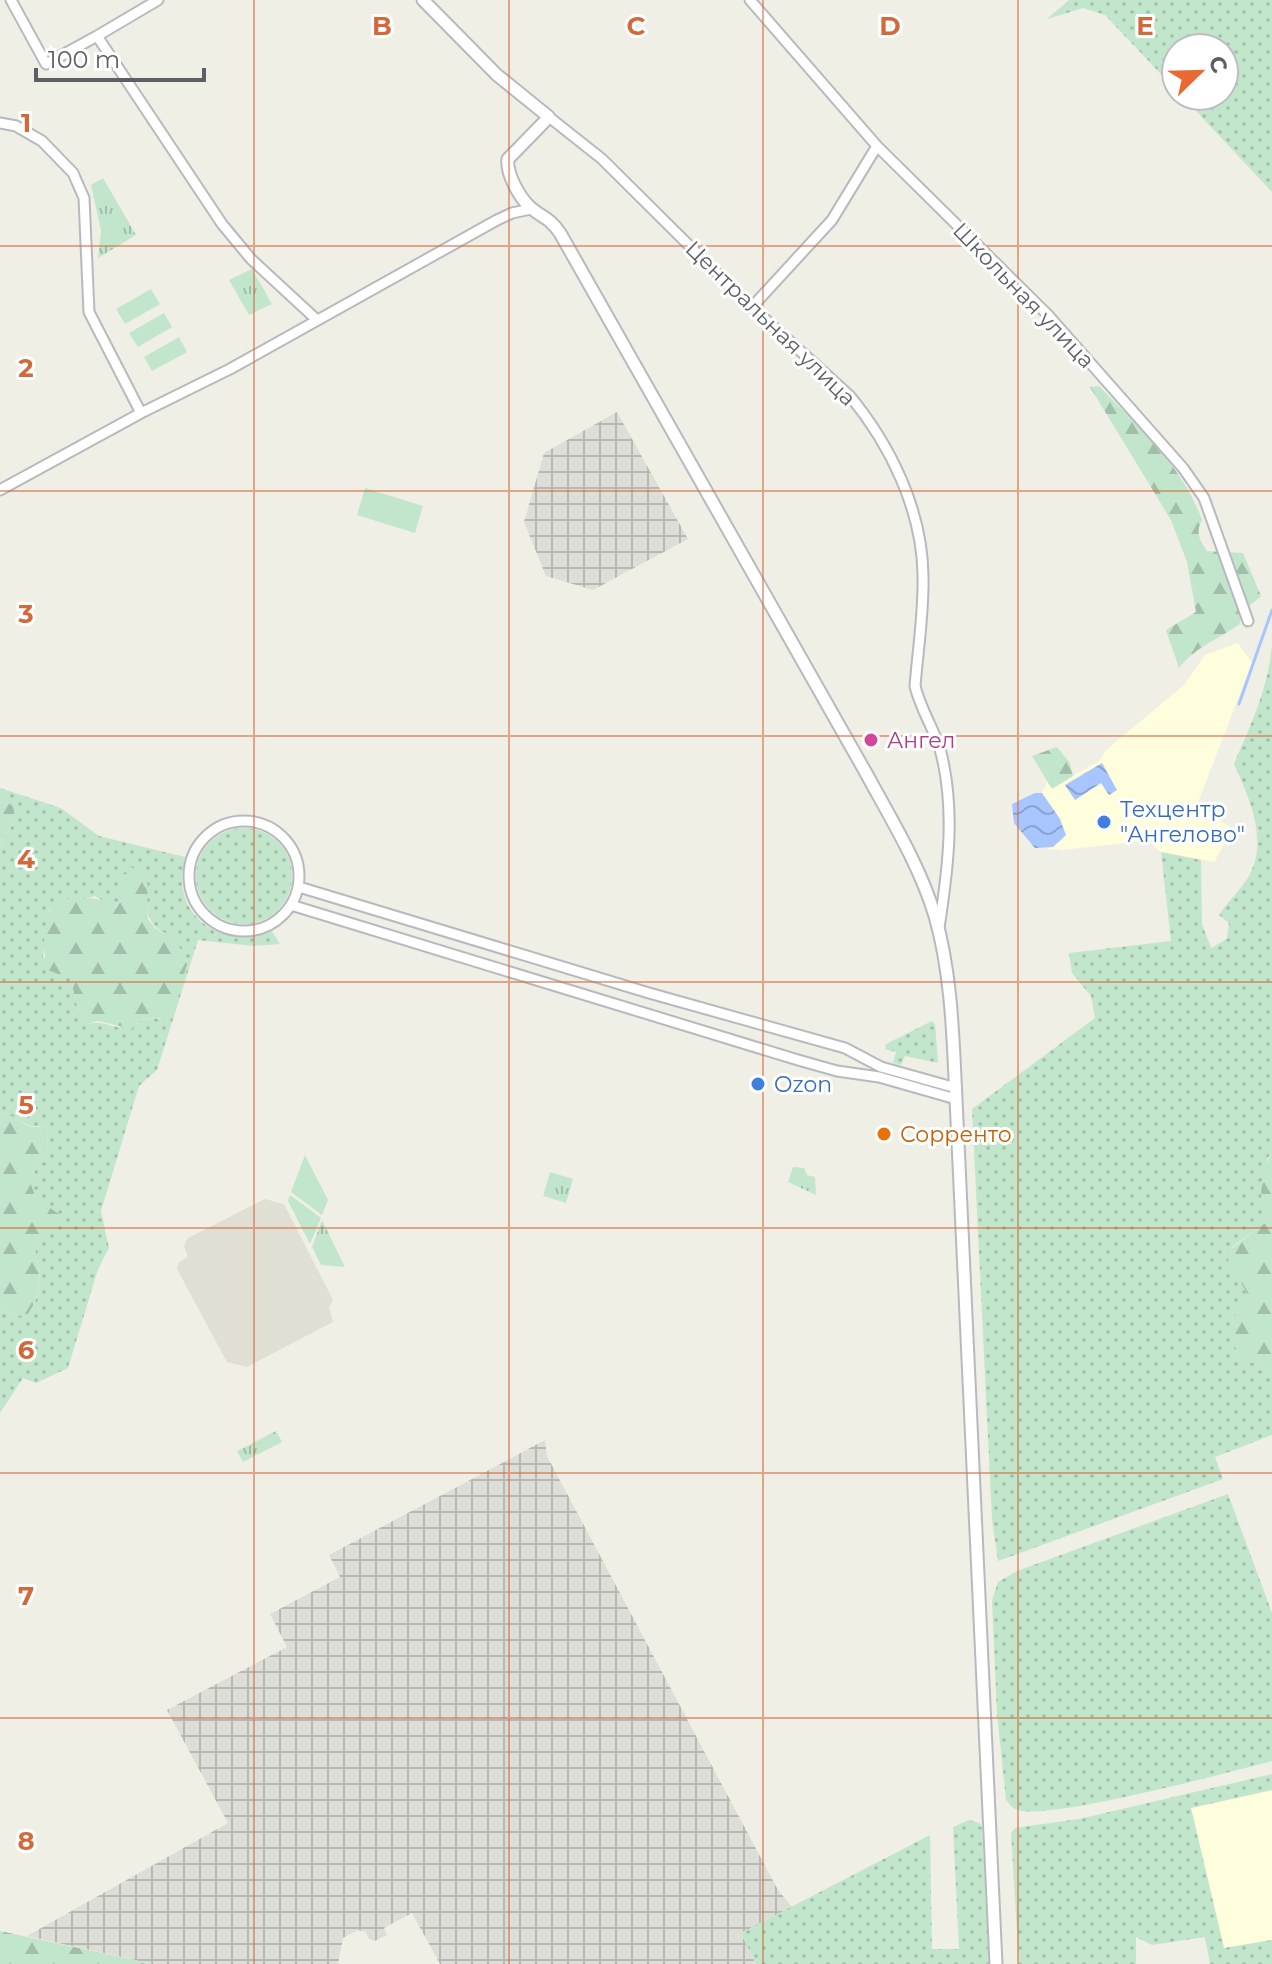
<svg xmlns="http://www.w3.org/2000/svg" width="1272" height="1964" font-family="Montserrat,sans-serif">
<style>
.commercial{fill:#fefddc}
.industrial{fill:url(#industrial-grid)}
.education{fill:#dfdfd4}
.grass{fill:url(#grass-dots);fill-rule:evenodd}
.forest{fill:url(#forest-firs)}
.park{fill:url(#park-tufts)}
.pitch{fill:#c2e6cb}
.water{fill:url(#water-waves)}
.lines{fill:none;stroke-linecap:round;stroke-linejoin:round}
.stream{stroke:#a7c5fe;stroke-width:3}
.minor-casing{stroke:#b8b9bf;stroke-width:13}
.tertiary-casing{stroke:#b8b9bf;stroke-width:15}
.minor{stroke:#fff;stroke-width:9}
.tertiary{stroke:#fff;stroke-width:11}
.grid{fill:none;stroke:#d3683b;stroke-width:2;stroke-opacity:0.55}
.hotel-dot{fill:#d1479c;stroke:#fff;stroke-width:3}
.shop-dot{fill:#3f7fe0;stroke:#fff;stroke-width:3}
.food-dot{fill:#e8710a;stroke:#fff;stroke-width:3}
.labels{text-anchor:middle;stroke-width:6;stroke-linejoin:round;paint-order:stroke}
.street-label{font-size:22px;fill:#5d5f66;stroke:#fff}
.hotel-label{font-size:22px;fill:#b23c85;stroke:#fff;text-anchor:start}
.shop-label{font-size:22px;fill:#366cbe;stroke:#fff;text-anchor:start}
.food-label{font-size:22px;fill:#c56008;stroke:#fff;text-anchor:start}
.grid-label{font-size:26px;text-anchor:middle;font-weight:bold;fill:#d3683b;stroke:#fff;stroke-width:6;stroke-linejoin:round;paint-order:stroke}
</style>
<defs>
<pattern id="industrial-grid" width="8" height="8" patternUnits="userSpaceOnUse" patternTransform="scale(2)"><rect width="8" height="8" fill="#deded8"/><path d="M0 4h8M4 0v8" fill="none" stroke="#b7b7b3"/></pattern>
<pattern id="grass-dots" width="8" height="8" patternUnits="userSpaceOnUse" patternTransform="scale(2)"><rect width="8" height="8" fill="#c2e6cb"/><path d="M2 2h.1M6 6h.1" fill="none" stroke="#a1bea9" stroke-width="1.8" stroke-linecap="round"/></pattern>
<pattern id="forest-firs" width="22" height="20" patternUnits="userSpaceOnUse" patternTransform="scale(2)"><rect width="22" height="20" fill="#c2e6cb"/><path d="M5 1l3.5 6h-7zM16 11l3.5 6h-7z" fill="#a1bea9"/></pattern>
<pattern id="park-tufts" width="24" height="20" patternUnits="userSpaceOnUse" patternTransform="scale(2)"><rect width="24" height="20" fill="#c2e6cb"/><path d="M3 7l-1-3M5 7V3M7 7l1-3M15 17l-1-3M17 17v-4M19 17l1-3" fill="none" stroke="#a1bea9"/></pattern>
<pattern id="water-waves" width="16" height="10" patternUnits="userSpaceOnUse" patternTransform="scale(2)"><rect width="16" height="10" fill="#a7c5fe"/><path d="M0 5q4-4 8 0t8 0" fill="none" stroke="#8ba3d1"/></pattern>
</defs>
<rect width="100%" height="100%" fill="#efefe6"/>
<path class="commercial" d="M1238,643L1252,663L1197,805L1233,829L1214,862L1161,852L1154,847L1155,840L1062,850L1047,849L1063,840L1060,819L1042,793L1047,782L1052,788L1099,761L1106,750L1184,685L1205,655Z
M1272,1790V1940L1224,1948L1191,1808Z"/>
<path class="industrial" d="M617,412L688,539L593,590L546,576L524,522L544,453Z
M545,1440L547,1456L778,1890L792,1907L741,1933L756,1964H440L412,1913L384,1928L387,1935L375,1941L369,1939L365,1932L358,1930L343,1938L338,1964H153L27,1936L228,1823L167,1710L287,1647L270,1614L340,1577L329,1555Z"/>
<path class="education" d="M265,1199L284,1204L333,1300L329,1308L333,1322L247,1367L227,1362L177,1269L179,1262L188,1257L184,1246L188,1238Z"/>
<path class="grass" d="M1069,0H1272V192L1182,96H1224V48H1176V90L1105,15L1083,8L1047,19Z
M1272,643V1152L1267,1159L1265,1223L1232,1247L1229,1260L1251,1298L1233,1336L1239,1362L1255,1363L1272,1377V1435L1215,1457L1223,1479L998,1561L992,1519L972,1109L1095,1018L1091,996L1072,973L1069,953L1171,941L1161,852L1201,860L1202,924L1211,948L1227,939L1229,923L1219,915C1228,901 1242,889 1250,874C1268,839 1249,797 1234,764C1251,724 1269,687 1272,643Z
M0,788L61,808L99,836L185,857C183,867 181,878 183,889C190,931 237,946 272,931L280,944L253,946L198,940L157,1070L139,1086L101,1211L109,1248L98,1269L68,1368L36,1383L23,1378L0,1413V1307L6,1312L26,1317C44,1292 41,1274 34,1246L42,1236L36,1198L29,1179L48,1152L47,1125C23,1131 22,1116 0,1113V845L15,820L12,805L0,801ZM147,873C148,897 141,922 165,933L161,1019C142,1015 137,1026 121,1027C108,1027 104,1020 87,1024L76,1003L71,979L43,957L50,909L95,896L114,908L122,900L123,888Z
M196 876a48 48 0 1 1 96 0a48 48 0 1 1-96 0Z
M932,1021L935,1024L938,1063L905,1056L901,1065L893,1063L896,1052L885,1049L886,1044Z
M1228,1494L1272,1613V1761C1233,1771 1042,1823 1015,1809C1011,1807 1009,1803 1006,1800L997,1714L992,1601L998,1582L1017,1571Z
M1272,1774V1790L1191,1808L1224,1948L1272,1940V1964H1210L1205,1937L1152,1945L1136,1937V1964H1019L1011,1833L1015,1828L1079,1819Z
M969,1820L980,1823L982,1828L990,1964H756L741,1933L930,1835L932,1949H959L953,1827Z"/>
<path class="forest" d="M1099,386C1138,427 1183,466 1202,520C1195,532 1200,541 1207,551L1243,553L1261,596L1241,613L1240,624C1219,639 1195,647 1179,668L1166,630L1196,612L1187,562L1171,520L1090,387Z
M1057,747L1070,763L1073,776L1052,789L1032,756Z
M0,801L13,805L15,820L0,845Z
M130,867L147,873L148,919L155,928L175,940L188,961L171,1017C154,1020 143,1013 132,1029L98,1021L87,1024L76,1003L71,979L48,970C42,955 41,907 61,900C66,898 74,899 80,899C96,897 101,899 115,908L122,900V875Z
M0,1113C24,1116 22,1133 47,1125L48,1152L29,1179L36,1198L63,1217L34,1246C41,1274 44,1291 26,1317L6,1312L0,1307Z
M1272,1152V1377L1255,1363H1239L1233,1336L1232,1319L1250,1298L1228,1260L1232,1248L1265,1223C1258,1203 1261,1170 1272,1152Z
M0,1931L153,1964H0Z"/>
<path class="park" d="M103,178L136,235L98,258L101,231L91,185Z
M252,269L272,304L249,315L229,280Z
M793,1167L804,1168L807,1175L815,1177L816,1195L788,1182Z
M550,1172L573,1179L566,1203L543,1196Z
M322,1220L345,1267L321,1265L312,1247Z
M276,1431L282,1442L243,1462L237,1451Z"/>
<path class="pitch" d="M151,289L160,304L125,324L116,309Z
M164,313L172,327L138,347L129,333Z
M179,337L187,352L152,371L144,357Z
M365,488L423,506L415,533L357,515Z
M305,1155L328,1200L322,1215L291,1192Z
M290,1195L321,1218L310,1244L288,1201Z"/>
<path class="water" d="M1102,763L1117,790L1109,795L1101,783L1075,800L1065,785Z
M1035,793H1042L1060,819L1066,835L1053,847L1035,848L1014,823L1012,804Z"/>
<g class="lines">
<path class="stream" d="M1239,704L1272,610"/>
<defs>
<path id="minor" d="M11,0L46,64L97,36L222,224L251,259L317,320
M750,0L877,146L1048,315L1183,468L1204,498L1248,621
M97,36L158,0
M549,117L602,159L743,299L850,396C891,446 922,510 923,575C924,612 918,649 915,686C920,708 933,727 940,749C956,808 948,869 939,928
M0,123L16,126L42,141L73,173L84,198L89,312L141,413
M752,307L832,220L877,146
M0,490L141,413L230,369L497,220L512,213L531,209
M189 876a55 55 0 1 1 110 0a55 55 0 1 1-110 0Z
M299,887L649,993L845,1048L881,1067L956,1088
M291,905L798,1060L837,1071L879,1077L956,1099"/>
<path id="tertiary" d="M423,0L497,75L549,117L508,159C506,173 519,197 530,207C542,218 548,216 560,233L866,773C891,819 920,866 935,916C952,975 953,1039 956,1099L996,1964"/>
</defs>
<use href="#minor" class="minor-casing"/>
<use href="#tertiary" class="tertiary-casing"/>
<use href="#minor" class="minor"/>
<use href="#tertiary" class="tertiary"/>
</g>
<path class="grid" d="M254,0V1964M509,0V1964M763,0V1964M1018,0V1964M0,246H1272M0,491H1272M0,736H1272M0,982H1272M0,1228H1272M0,1473H1272M0,1718H1272"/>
<circle class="hotel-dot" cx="871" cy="740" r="8"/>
<g class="shop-dot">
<circle cx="1104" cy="822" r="8"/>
<circle cx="758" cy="1084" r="8"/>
</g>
<circle class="food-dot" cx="884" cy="1134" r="8"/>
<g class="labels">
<g class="street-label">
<text transform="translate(1024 295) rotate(46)" y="8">Школьная улица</text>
<text transform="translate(771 323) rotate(44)" y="8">Центральная улица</text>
</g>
<g class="hotel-label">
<text x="887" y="748">Ангел</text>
</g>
<g class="shop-label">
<text x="1120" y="817">Техцентр<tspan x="1120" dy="25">"Ангелово"</tspan></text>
<text x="774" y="1092">Ozon</text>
</g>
<g class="food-label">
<text x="900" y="1142">Сорренто</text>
</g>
</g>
<g class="grid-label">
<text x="382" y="35">B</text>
<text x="636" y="35">C</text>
<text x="890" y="35">D</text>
<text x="1145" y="35">E</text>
<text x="26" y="132">1</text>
<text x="26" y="377">2</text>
<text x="26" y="623">3</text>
<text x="26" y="868">4</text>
<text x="26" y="1114">5</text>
<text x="26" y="1359">6</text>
<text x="26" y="1605">7</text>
<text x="26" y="1850">8</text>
</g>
<g transform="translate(1200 72) rotate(67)"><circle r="38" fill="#ffffff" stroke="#bebfc2" stroke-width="2"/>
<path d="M0-6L14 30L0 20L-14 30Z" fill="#e86a33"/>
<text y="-12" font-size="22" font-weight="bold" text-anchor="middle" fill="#5d5f66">С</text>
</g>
<path d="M36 68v12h168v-12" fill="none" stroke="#5d5f66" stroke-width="4"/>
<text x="48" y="68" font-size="24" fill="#5d5f66" stroke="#ffffff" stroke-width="6" paint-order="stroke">100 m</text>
</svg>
